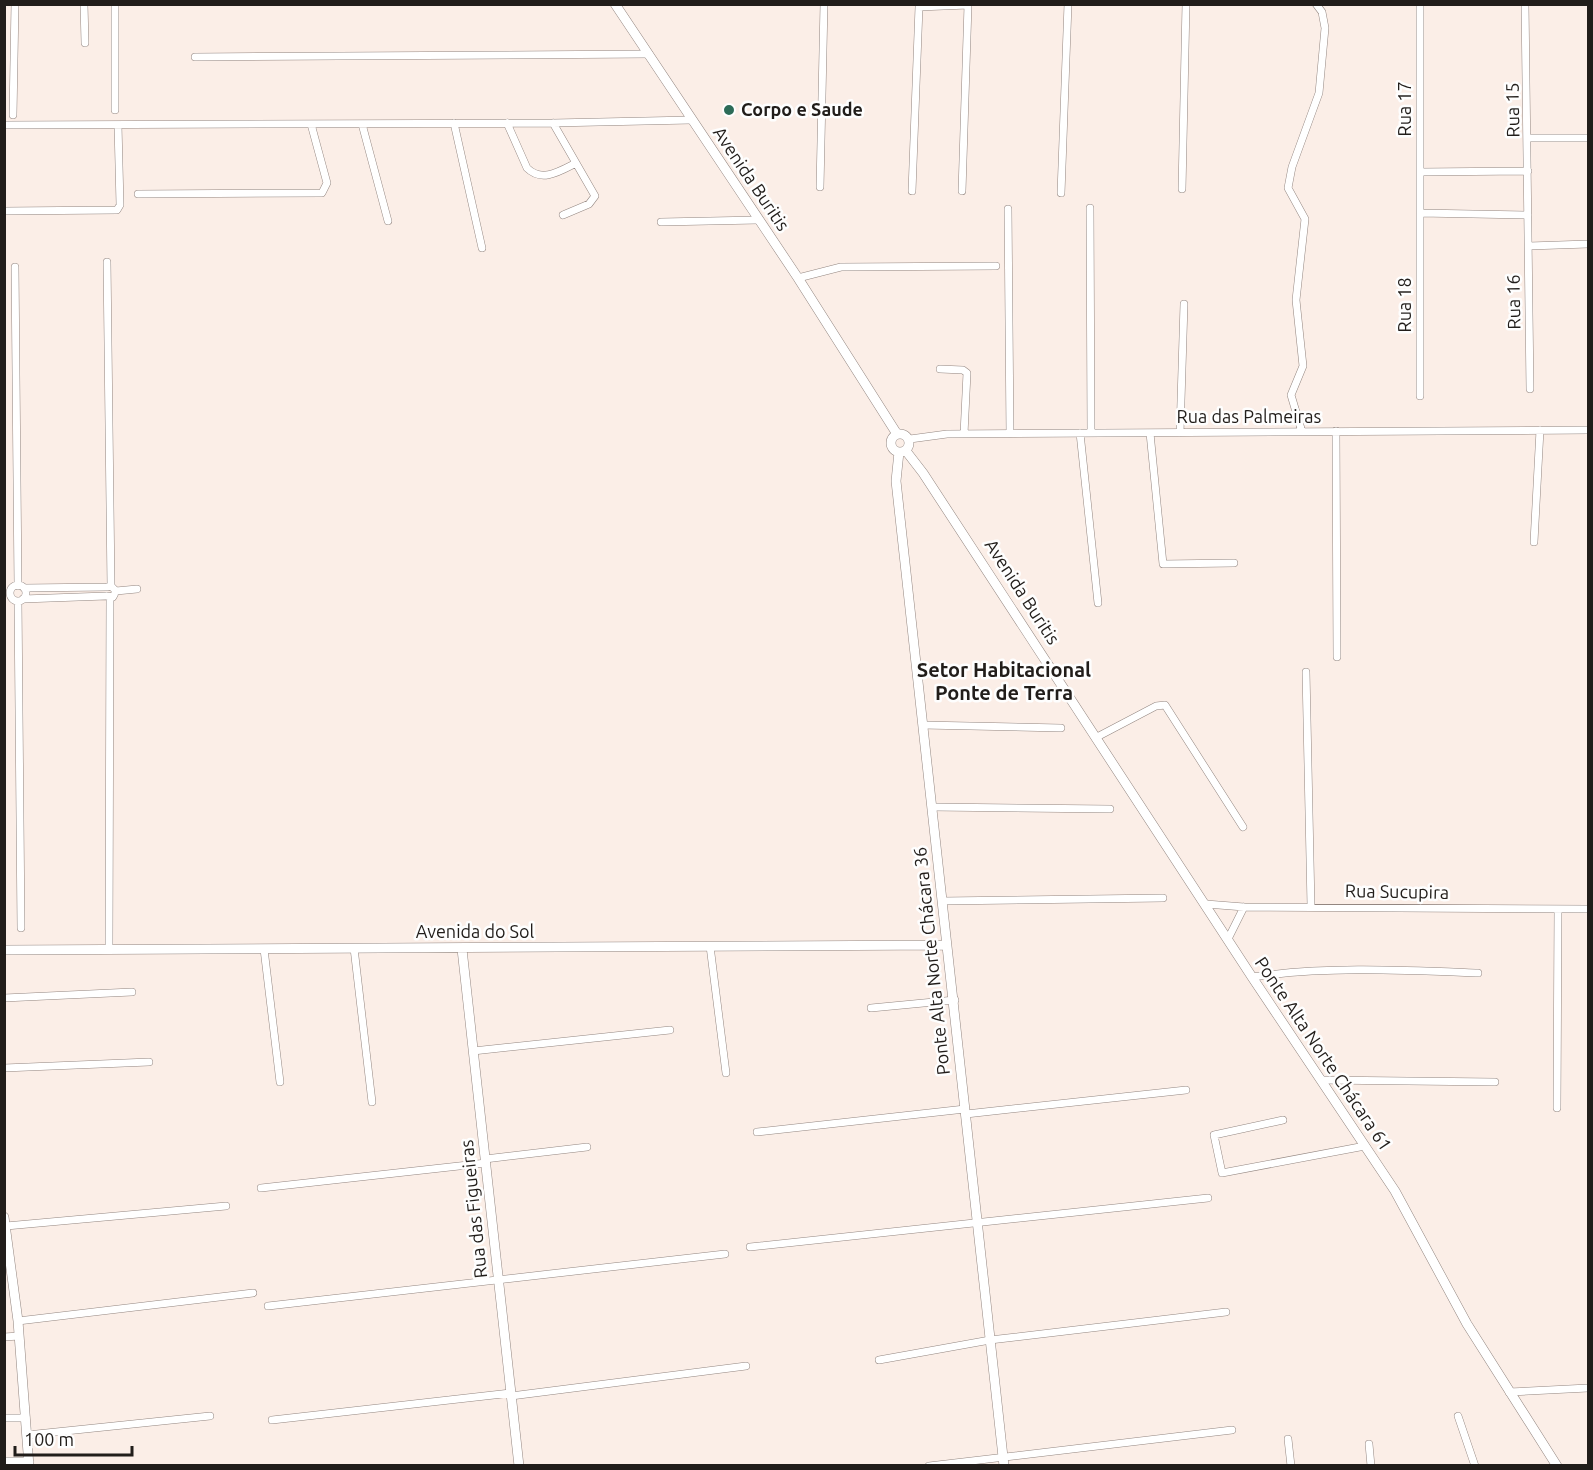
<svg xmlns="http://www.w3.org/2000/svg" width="1593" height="1470" font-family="Ubuntu,sans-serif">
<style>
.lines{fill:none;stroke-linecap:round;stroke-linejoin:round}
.minor-casing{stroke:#938680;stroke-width:8}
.tertiary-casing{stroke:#938680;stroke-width:10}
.minor{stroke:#fff;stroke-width:7}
.tertiary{stroke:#fff;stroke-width:9}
.poi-dot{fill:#2c6b57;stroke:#fefefe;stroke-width:2}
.labels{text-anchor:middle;stroke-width:5;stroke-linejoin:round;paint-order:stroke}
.street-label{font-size:18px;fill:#211d1a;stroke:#fefefe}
.poi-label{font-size:18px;font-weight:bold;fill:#211d1a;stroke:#fefefe;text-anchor:start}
.neighbourhood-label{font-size:20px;font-weight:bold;fill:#211d1a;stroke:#fefefe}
</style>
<rect width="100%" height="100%" fill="#fbeee7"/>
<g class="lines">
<defs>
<path id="minor" d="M84,4L85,43
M115,4V110
M1420,4V396
M1525,4L1530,389
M195,57L649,54
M13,115L15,4
M454,123L482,248
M507,123L527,168C542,183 560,171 576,163
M553,123L595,196L589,204L563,215
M362,124L388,221
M4,125L553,123L691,120
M1529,138H1588
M1420,172L1528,171
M820,187L824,4
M1182,189L1186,4
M912,191L919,7L968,5L962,191
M1061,193L1068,4
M138,194L322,193L327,183L311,124
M1090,208L1091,433
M1008,209L1010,434
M4,211L117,210L120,205L118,125
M1420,213L1528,215
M661,222L758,220
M1529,246L1588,244
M107,262L111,586
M15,267L18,586
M798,278L841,267L996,266
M940,369L963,370L967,373L964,434
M1336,431L1337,657
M1302,432L1291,395L1303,366L1296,300L1305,219L1288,188L1292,167L1319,93L1325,28L1322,12L1316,4
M1080,433L1098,603
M1150,433L1163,564L1234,563
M1180,433L1184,304
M910,439L947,434L1588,430
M1534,542L1540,430
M10 593a8 8 0 1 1 16 0a8 8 0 1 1-16 0Z
M107,587L111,586L116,591L137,589
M24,588L107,587
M107,596L113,597L116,591
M23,599L106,596
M18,601L21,928
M1306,672L1311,906
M923,725L1061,728
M1097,737L1156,706L1165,705L1243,827
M932,807L1110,809
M942,901L1163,898
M1206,904L1244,907L1588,909
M1228,939L1244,907
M710,946L726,1073
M354,948L372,1102
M109,949L110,597
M264,949L280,1082
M1252,977C1327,966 1403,970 1478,973
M4,998L132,992
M871,1008L955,1000
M473,1051L670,1030
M4,1068L149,1062
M1321,1080L1495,1082
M1557,1108L1558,909
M966,1114L1186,1090
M1283,1120L1214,1135L1222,1173L1365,1146
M757,1132L965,1109
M485,1159L587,1147
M261,1188L486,1163
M6,1226L226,1206
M750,1247L1208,1198
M268,1306L725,1254
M18,1321L253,1293
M4,1337L19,1336
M879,1360L990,1340L1226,1312
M1509,1392L1588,1388
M511,1396L746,1366
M1458,1416L1475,1466
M4,1418H26
M272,1420L511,1393
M27,1435L210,1416
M1288,1439L1291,1466
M1369,1444L1371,1466
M929,1466L1232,1430"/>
<path id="tertiary" d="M615,4L798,278L897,434
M891 443a9 9 0 1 1 18 0a9 9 0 1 1-18 0Z
M906,451L923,473L1252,977L1395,1191L1467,1324L1557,1466
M899,452L896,481L1004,1466
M462,949L519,1466
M4,950L946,945
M4,1217L18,1321L29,1466
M4,1462H29"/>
</defs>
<use href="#minor" class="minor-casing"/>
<use href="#tertiary" class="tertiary-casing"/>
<use href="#minor" class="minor"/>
<use href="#tertiary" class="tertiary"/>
</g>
<circle class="poi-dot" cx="729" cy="110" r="6"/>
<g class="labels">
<g class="street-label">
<text transform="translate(1405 109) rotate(-90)" y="6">Rua 17</text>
<text transform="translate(1513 110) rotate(-91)" y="6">Rua 15</text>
<text transform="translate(751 179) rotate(56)" y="6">Avenida Buritis</text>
<text transform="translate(1514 302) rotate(-91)" y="6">Rua 16</text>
<text transform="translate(1405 305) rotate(-90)" y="6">Rua 18</text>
<text x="1249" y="423">Rua das Palmeiras</text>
<text transform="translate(1022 592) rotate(57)" y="6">Avenida Buritis</text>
<text transform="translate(1397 892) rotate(1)" y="6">Rua Sucupira</text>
<text x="475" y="938">Avenida do Sol</text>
<text transform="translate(932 961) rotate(-96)" y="6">Ponte Alta Norte Chácara 36</text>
<text transform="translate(1323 1054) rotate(56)" y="6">Ponte Alta Norte Chácara 61</text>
<text transform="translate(474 1209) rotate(-96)" y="6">Rua das Figueiras</text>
</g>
<g class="poi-label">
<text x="741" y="116">Corpo e Saude</text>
</g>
<g class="neighbourhood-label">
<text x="1004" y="677">Setor Habitacional<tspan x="1004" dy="23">Ponte de Terra</tspan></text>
</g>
</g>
<rect width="1593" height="1470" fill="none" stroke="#211d1a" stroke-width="12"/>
<path d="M15 1446v9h117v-9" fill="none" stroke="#211d1a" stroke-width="3"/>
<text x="24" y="1446" font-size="18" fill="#211d1a" stroke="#fefefe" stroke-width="4.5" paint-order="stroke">100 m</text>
</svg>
